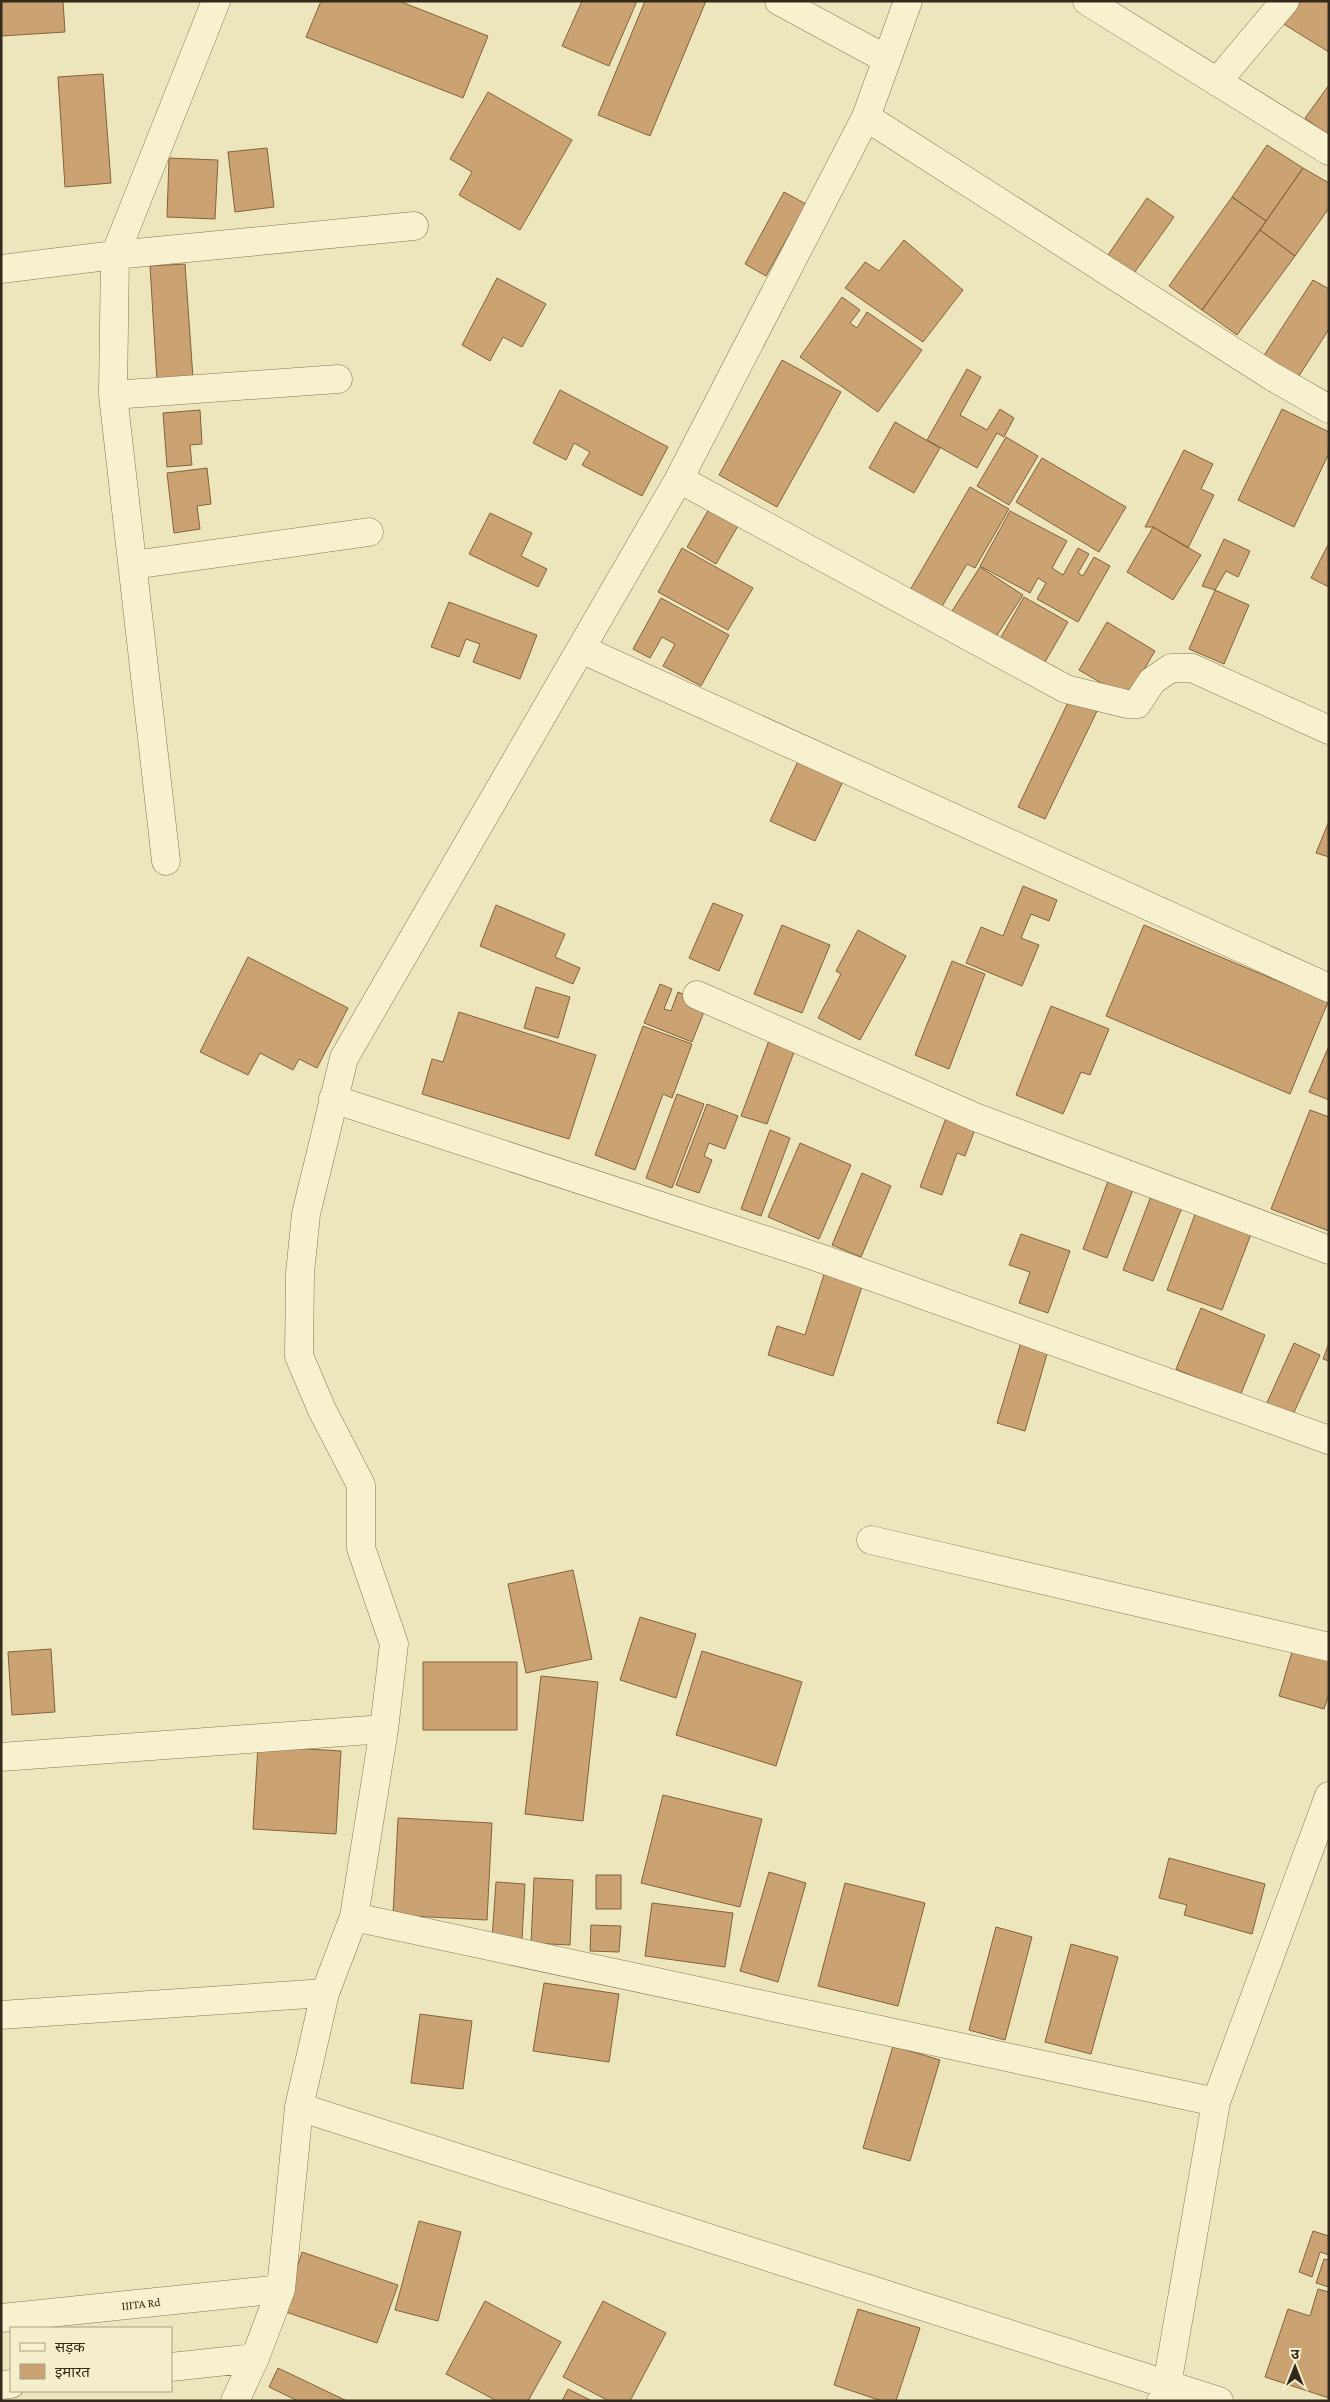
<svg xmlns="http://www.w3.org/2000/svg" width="1330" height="2402" font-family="'Crimson Pro','Noto Sans Devanagari',serif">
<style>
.building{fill:#cba372;stroke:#83623c}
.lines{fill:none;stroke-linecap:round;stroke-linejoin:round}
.minor-casing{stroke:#847556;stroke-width:29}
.minor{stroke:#f8f1cf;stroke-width:28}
.labels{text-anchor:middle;stroke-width:4.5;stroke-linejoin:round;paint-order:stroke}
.street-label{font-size:12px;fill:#332a1b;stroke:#f5eecb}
</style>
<rect width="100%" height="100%" fill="#ede5bc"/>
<path class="building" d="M1,1H63L65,32L1,36Z
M321,1H399L488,36L463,98L306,37Z
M582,1H637L609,66L562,46Z
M645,1H706L650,136L598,115Z
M1296,1H1329V52L1282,23Z
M103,74L111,183L65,187L58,77Z
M1329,85V136L1305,118Z
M488,92L572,140L520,230L459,195L472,172L450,159Z
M1267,145L1303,168L1266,221L1232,197Z
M267,148L274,207L235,212L228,152Z
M169,158L218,160L215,219L167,217Z
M1303,168L1329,183V208L1295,256L1260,230Z
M784,192L806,204L766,276L745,264Z
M1232,197L1266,221L1202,310L1169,286Z
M1147,198L1174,217L1132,276L1106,258Z
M1260,230L1295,256L1237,335L1202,310Z
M904,240L963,290L923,342L845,288L865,262L879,271Z
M185,264L193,378L157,381L150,266Z
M497,278L546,304L522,347L503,337L490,361L462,345Z
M1313,280L1329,289V329L1297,379L1263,357Z
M842,297L860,310L850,323L857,328L867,312L922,350L878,412L800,357Z
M782,360L841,392L777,507L719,475Z
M967,369L981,377L960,415L987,430L1000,409L1014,418L1004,437L997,433L977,468L927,440Z
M560,390L668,447L642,496L582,465L590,452L574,443L566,460L533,443Z
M1282,409L1329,432V453L1294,527L1238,500Z
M200,410L202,444L190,445L192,465L167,467L163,413Z
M895,422L940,448L914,493L869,468Z
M1006,437L1038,456L1009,505L977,486Z
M1184,450L1213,464L1201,489L1214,495L1188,548L1153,527H1145Z
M1042,458L1126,507L1099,552L1016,502Z
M207,468L211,504L197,506L200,529L174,533L167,473Z
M970,487L1009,509L975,568L967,564L941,608L910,590Z
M713,502L742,519L716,564L687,547Z
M1010,511L1067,541L1052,568L1063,575L1078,548L1089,554L1078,573L1083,576L1094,557L1110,566L1078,622L1037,599L1046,583L1038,578L1030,593L980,566Z
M490,513L532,533L521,556L547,569L538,587L469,554Z
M1153,527L1201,555L1173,600L1127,572Z
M1224,539L1250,551L1238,577L1226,571L1215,590L1202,586Z
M1329,543V587L1311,578Z
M682,548L753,588L728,630L658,592Z
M980,567L1023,595L990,646L947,619Z
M1215,590L1249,605L1224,664L1189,649Z
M1024,597L1068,622L1041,669L997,644Z
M661,598L729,635L701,686L663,666L675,644L662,637L650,658L633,649Z
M449,602L537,635L520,679L473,662L480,644L466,639L459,657L431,647Z
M1107,622L1155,651L1127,698L1079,670Z
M1071,696L1098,709L1045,819L1018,807Z
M800,757L845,777L815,841L770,821Z
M1329,821V857L1316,853Z
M1023,886L1057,900L1049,921L1031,914L1021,938L1039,945L1022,986L966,963L981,927L1003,936Z
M713,903L743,915L719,971L689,958Z
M496,905L565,934L555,957L580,968L573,984L480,946Z
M782,925L830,945L802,1013L754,994Z
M1144,925L1328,1002L1290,1094L1106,1016Z
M858,930L906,956L860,1040L818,1018L841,974L836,971Z
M248,957L348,1008L317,1068L299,1059L293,1070L260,1053L248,1075L200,1052Z
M952,961L985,974L949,1069L915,1055Z
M660,984L672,989L664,1009L671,1011L678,992L707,1004L692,1042L644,1023Z
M536,987L570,997L558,1038L524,1028Z
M1051,1006L1109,1029L1090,1075L1081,1072L1063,1114L1016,1095Z
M459,1012L596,1055L569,1139L422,1094L432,1059L443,1062Z
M643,1026L692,1044L672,1098L663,1094L635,1170L595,1155Z
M771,1035L797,1044L767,1124L741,1116Z
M1329,1046V1100L1309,1092Z
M677,1094L704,1104L672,1188L646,1178Z
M707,1104L738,1116L725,1149L709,1143L704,1156L712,1160L699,1193L676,1185Z
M949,1110L978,1121L965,1156L957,1153L942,1195L920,1187Z
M1310,1110L1329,1117V1231L1271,1209Z
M770,1130L790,1138L761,1216L741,1209Z
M800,1143L851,1165L819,1239L768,1217Z
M862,1173L891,1186L861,1257L832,1245Z
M1111,1173L1136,1182L1107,1258L1083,1249Z
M1156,1183L1187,1195L1153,1281L1123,1270Z
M1197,1209L1253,1229L1222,1310L1167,1290Z
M1021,1234L1070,1251L1048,1313L1019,1303L1030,1272L1009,1265Z
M827,1265L865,1277L833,1376L768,1355L777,1326L805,1335Z
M1201,1308L1265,1335L1240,1396L1176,1369Z
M1024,1332L1051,1340L1025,1431L997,1423Z
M1294,1343L1320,1355L1291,1419L1265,1407Z
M1329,1343V1361L1323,1359Z
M573,1570L592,1659L526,1673L508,1584Z
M640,1617L696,1634L676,1698L620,1680Z
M1294,1645L1329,1654V1694L1324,1709L1279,1696Z
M51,1649L55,1712L12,1715L8,1652Z
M702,1651L802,1682L776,1766L676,1735Z
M423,1662H517V1730H423Z
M541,1676L598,1682L583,1821L525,1814Z
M258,1746L341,1751L336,1834L253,1829Z
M663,1795L762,1819L740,1907L641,1883Z
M398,1818L492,1823L487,1920L393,1915Z
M1169,1858L1265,1884L1252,1934L1184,1915L1187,1905L1159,1898Z
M769,1872L806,1883L778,1982L740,1971Z
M596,1875H621V1909H596Z
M534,1878L573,1880L570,1945L531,1943Z
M496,1882L525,1884L522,1940L492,1939Z
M845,1883L925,1903L898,2006L818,1986Z
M652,1903L733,1913L725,1967L645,1956Z
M591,1925L621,1926L619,1952L590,1951Z
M996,1927L1032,1937L1005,2040L969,2030Z
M1071,1944L1118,1957L1091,2054L1045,2042Z
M544,1983L619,1994L609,2062L533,2051Z
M420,2014L472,2021L463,2089L411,2083Z
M893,2046L940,2060L910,2161L863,2148Z
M419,2221L461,2232L438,2321L395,2310Z
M1313,2231L1329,2236V2255L1320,2252L1312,2277L1299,2272Z
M302,2252L398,2285L377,2343L283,2311Z
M1324,2259L1329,2260V2287L1316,2283Z
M1318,2289L1329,2292V2398L1265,2377L1288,2309L1310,2316Z
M485,2301L561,2342L528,2401H497L446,2374Z
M603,2301L666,2333L630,2401H609L563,2377Z
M858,2309L920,2328L896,2401H882L834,2385Z
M278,2368L347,2401H298L269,2387Z
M568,2389L592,2401H562Z"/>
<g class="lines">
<defs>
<path id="minor" d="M779,1L886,59
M1087,1L1329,151
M1217,82L1285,1
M866,117L1273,377L1329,409
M1,269L115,255L414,226
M113,395L338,379
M679,479L1066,689L1127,704H1137L1152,681L1171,668H1192L1329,730
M133,565L369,532
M581,649L1329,988
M166,861L113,395L115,255L216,1
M697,995L975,1117L1329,1250
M333,1099L817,1257L1329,1440
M871,1540L1329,1647
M1,1757L384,1729
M354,1917L1216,2102
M1,2015L325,1993
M299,2107L1219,2401
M1,2318L281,2289
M171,2367L255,2358
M1,2385L11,2384
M235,2401L255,2358L281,2289L299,2107L325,1993L354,1917L384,1729L394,1644L361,1548V1485L322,1410L299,1356L300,1273L306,1214L344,1058L679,479L866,117L908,1
M1161,2401L1167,2385L1216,2102L1329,1796"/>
</defs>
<use href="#minor" class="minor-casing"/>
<use href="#minor" class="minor"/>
</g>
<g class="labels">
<g class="street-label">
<text transform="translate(141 2304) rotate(-6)" y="4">IIITA Rd</text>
</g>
</g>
<rect width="1330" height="2402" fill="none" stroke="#332a1b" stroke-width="5"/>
<rect x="10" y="2327" width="162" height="65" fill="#f5eecb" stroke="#a7a085"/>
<rect x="20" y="2343" width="25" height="8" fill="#f8f1cf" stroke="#a7a085"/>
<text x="55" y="2352" font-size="15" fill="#332a1b">सड़क</text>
<rect x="20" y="2364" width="25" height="15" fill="#cba372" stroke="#a7a085"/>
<text x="55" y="2377" font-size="15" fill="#332a1b">इमारत</text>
<g transform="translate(1295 2367)" stroke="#f5eecb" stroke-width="4" paint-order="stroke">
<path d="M0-4L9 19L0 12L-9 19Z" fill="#332a1b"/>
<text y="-8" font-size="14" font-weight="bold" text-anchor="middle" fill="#332a1b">उ</text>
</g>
</svg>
